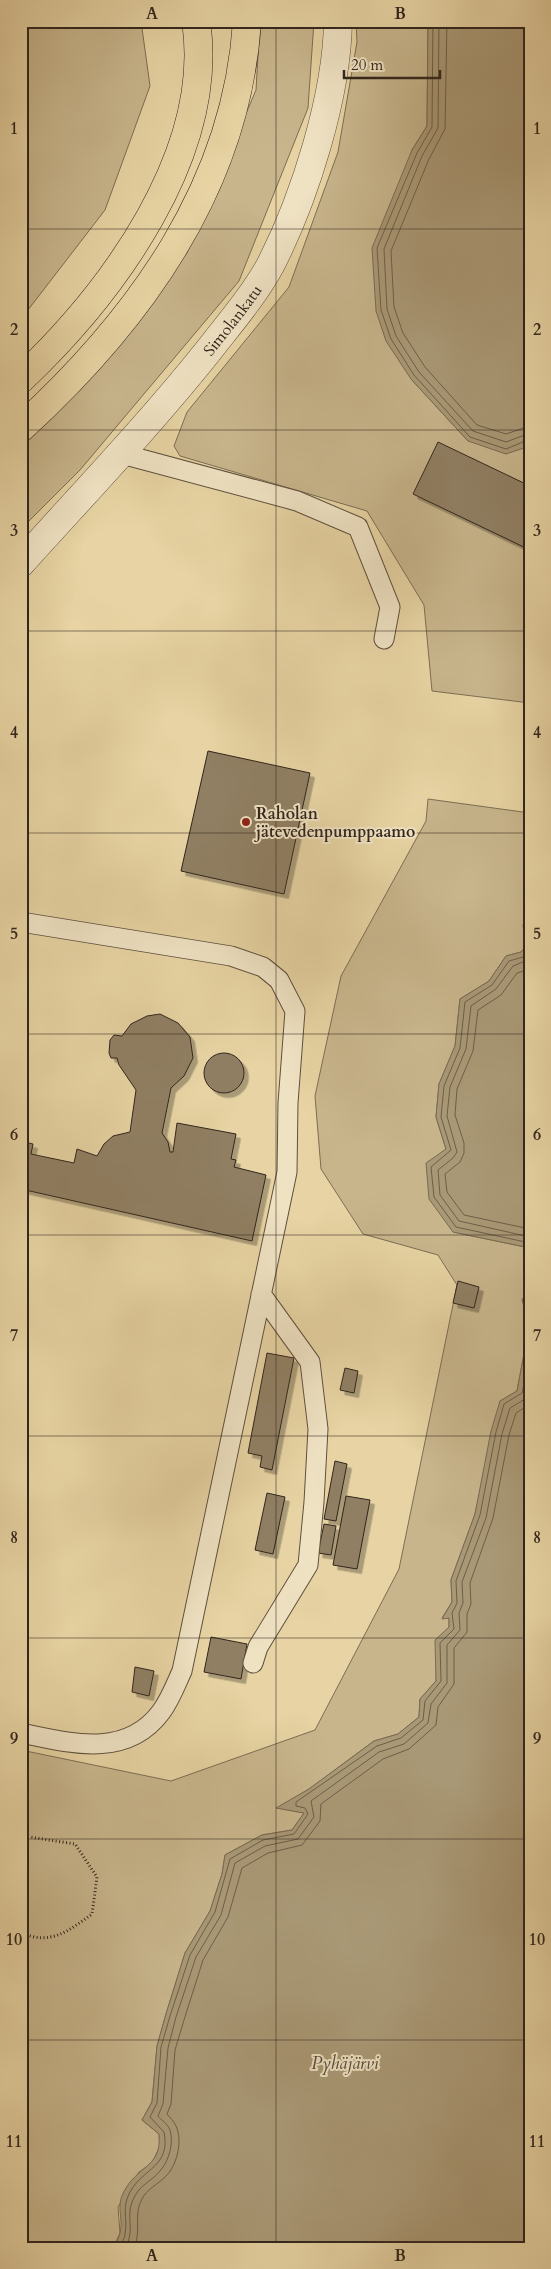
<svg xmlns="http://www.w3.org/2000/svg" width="551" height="2269" font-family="Cardo,serif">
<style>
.green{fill:#c8b58c;stroke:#7c6d54}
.water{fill:#a99875;stroke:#796a52}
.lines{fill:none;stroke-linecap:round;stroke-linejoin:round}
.shore{stroke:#6d5e49;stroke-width:1}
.building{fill:#907f63;stroke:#31251d;filter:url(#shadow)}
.lane-casing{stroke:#5e503e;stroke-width:21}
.street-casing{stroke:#5e503e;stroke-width:29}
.highway-casing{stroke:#31251d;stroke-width:29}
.path{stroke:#31251d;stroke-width:3;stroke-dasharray:1 2.5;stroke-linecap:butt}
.lane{stroke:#efe2c3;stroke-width:19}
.street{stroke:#efe2c3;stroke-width:28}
.highway{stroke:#e7d3a3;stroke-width:28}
.grid{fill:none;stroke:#31251d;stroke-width:1;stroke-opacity:0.55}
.poi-dot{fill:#8f2418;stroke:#efe2c3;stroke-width:2}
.labels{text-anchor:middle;stroke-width:4;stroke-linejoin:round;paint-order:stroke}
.street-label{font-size:16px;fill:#31251d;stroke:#efe2c3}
.poi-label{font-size:16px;font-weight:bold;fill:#31251d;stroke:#efe2c3;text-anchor:start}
.water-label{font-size:18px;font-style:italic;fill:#554837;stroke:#efe2c3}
.neatline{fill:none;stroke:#31251d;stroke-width:2}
.grid-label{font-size:16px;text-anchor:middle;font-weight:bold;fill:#31251d}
</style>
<defs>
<filter id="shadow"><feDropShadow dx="4.5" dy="4.5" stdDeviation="0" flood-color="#0004"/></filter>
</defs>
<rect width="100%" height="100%" fill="#e7d3a3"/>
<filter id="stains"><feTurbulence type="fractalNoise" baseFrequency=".004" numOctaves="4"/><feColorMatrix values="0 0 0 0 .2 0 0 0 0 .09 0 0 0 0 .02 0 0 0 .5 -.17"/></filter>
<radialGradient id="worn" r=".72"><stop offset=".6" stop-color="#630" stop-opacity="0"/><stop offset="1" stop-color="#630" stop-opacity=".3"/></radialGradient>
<path class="green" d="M21,21H141L150,86L105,210L21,319Z
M260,21H314L308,108L239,281L80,470L21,529V443L40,428L187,253L256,90Z
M356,21H428L427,126L412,150L411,379L468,441L524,448L530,443V703L432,691L424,605L367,511L180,456L174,446L187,412L289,287L338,152L357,42Z
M428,799L530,813V869L525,872L529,919L524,936L530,942L521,952L506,956L489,981L460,999L455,1046L439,1084L436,1117L446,1149L453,1232L530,1248V1288L522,1300L530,1322L517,1391L500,1401L475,1514L451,1580L452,1602L442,1618H449V1627L437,1666L436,1681L420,1699L419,1717L398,1734L374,1741L309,1789L277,1808L304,1813L292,1830L262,1835L225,1855L222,1874L210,1911L185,1953L166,2014L157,2046L152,2102L142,2120L159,2134L160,2146L152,2163L139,2172L118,2207L120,2233L113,2248H21V1750L171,1781L315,1730L399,1569L457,1285L438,1255L363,1234L321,1169L315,1096L341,976L426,821Z"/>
<path class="water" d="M428,21H530V443L524,448L506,454L468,441L411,379L386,341L376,311L372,248L412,150L427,126Z
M530,869V941L524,936L523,924L529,919L525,872Z
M530,942V1248L453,1232L429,1199L426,1163L446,1149L436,1117L439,1084L455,1046L460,999L489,981L506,956L521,952Z
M530,1288V2248H113C116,2243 119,2238 120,2233C124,2216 114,2207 126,2188C140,2165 162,2166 159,2134L142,2120L152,2102L157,2046L166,2014L185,1953L210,1911L222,1874L225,1855L262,1835L292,1830L304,1813L276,1808L309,1789L374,1741L398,1734L419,1717L420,1699L436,1681L435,1640L449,1627V1618L442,1619L452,1602L451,1580L475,1514L491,1431L500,1401L517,1391L530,1322L522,1300Z"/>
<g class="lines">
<path class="shore" d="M433,21L432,127L417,153L377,248L381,310L391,339L414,375L470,437L506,449L530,439
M439,21L438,128L422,156L384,249L387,309L396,336L419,372L473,431L506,442L530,433
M447,21L445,129L429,159L391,251L394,307L403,333L425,367L477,425L506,434L530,426
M530,950L523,957L509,961L492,985L465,1002L460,1048L444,1086L441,1117L451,1150L431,1167L434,1197L456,1227L530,1243
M530,959L513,966L496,989L471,1006L466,1049L450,1087L447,1116L457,1152L453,1158L438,1170L440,1195L459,1221L530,1237
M530,969L517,973L501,995L478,1010L473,1051L457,1089L455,1115L464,1143V1153L460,1162L445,1174L447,1192L464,1215L530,1229
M119,2248C121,2243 125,2238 125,2234C128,2217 121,2209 130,2192C143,2168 171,2167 164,2132L150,2117L157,2103L161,2047L170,2016L190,1955L215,1912L230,1859L263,1840L294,1834L308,1814L305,1808L296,1806V1802L377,1746L401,1738L423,1720L425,1701L441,1681L440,1643L454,1629L452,1613L457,1603L456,1581L480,1515L496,1432L504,1404L522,1393L530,1358
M126,2248C135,2228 126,2218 132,2202C140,2183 149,2184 160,2171C169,2161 174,2143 170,2130C168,2124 161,2120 158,2116L163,2104L168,2048L176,2017L196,1957L221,1915L235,1863L265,1846L298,1839L314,1817L311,1801L379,1752L404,1744L428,1723L431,1704L447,1683V1645L460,1630L459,1613L463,1603L462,1582L486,1518L502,1434L510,1408L525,1399L530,1386
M134,2248C142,2231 133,2214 142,2199C147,2189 157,2185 165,2177C177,2166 183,2141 176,2126C174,2121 170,2118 167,2114L171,2104L175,2050L184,2020L203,1960L228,1917L242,1868L268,1853L302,1845L320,1821L321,1804L383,1759L409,1749L436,1725L438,1707L454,1684V1648L467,1632V1614L471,1604L470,1583L493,1518L509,1435L516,1413L530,1404"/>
</g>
<path class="building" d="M438,442L530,486V550L413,494Z
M208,751L310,773L284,894L181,871Z
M160,1014L178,1023L190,1037L193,1058L184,1076L171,1088L162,1133L168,1142L170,1152H173L177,1123L236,1134L231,1159L236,1160L234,1167L266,1175L252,1241L21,1189V1141L33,1144L31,1154L74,1163L77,1149L97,1156L104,1144L113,1136L130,1132L136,1090L119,1065L117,1058H111L109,1053L110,1040L114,1035L122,1036L131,1024L147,1016Z
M204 1073a20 20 0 1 1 40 0a20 20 0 1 1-40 0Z
M458,1281L479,1287L474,1308L453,1303Z
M267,1353L294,1358L272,1470L260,1467L262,1456L248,1453Z
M345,1368L358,1371L354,1393L340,1390Z
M335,1461L347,1464L336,1521L324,1519Z
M267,1493L285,1497L273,1554L255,1550Z
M346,1496L370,1500L357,1569L333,1565Z
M324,1524L336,1526L331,1555L318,1553Z
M211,1637L247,1644L241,1679L204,1672Z
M135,1667L154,1671L149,1696L132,1692Z"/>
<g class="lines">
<defs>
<path id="lane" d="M122,454L297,501L358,527L390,607L384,639
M21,922L231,956L263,967L279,980L295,1011L288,1103L287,1172L182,1671C176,1684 170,1700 161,1712C126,1759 70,1743 21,1733
M253,1663L258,1647L308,1565L314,1502L318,1429L310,1362L261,1294"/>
<g id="street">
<path id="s1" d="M21,563C85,492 150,424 209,350C230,323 255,294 271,264C305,197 337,96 338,21"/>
</g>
<path id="highway" d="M21,379C112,293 216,153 196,21
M21,428C139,320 237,186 247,21"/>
</defs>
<use href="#lane" class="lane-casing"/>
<use href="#street" class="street-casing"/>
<use href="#highway" class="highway-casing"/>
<path class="path" d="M21,1838L30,1837L75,1844L97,1877L92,1914C70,1930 49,1947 21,1932"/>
<use href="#lane" class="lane"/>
<use href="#street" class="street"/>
<use href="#highway" class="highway"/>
</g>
<path class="grid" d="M276,21V2248M21,229H530M21,430H530M21,631H530M21,833H530M21,1034H530M21,1235H530M21,1436H530M21,1638H530M21,1839H530M21,2040H530"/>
<circle class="poi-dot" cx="246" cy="822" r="5"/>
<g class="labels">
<g class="street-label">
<text dy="6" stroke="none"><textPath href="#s1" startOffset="322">Simolankatu</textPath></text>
</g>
<g class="poi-label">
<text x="256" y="819">Raholan<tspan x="256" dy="18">jätevedenpumppaamo</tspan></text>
</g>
<g class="water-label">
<text x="345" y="2069">Pyhäjärvi</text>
</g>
</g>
<rect width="551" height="2269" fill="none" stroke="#e7d3a3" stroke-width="55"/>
<path d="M344 70v8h96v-8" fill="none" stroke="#31251d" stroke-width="2.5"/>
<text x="351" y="70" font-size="15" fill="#31251d" stroke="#efe2c3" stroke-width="4" paint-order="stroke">20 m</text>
<rect x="28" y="28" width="496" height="2214" class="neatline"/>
<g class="grid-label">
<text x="152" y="19">A</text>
<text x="400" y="19">B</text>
<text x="14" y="134">1</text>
<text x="537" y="134">1</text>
<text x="14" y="335">2</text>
<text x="537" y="335">2</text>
<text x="14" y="536">3</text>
<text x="537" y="536">3</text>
<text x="14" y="738">4</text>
<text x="537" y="738">4</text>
<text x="14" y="939">5</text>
<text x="537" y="939">5</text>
<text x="14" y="1140">6</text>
<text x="537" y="1140">6</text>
<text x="14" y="1341">7</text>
<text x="537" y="1341">7</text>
<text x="14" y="1543">8</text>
<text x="537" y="1543">8</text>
<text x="14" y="1744">9</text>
<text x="537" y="1744">9</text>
<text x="14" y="1945">10</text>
<text x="537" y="1945">10</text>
<text x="14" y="2147">11</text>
<text x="537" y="2147">11</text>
<text x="152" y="2261">A</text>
<text x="400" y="2261">B</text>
</g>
<rect width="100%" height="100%" filter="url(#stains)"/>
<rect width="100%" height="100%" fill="url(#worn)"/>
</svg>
